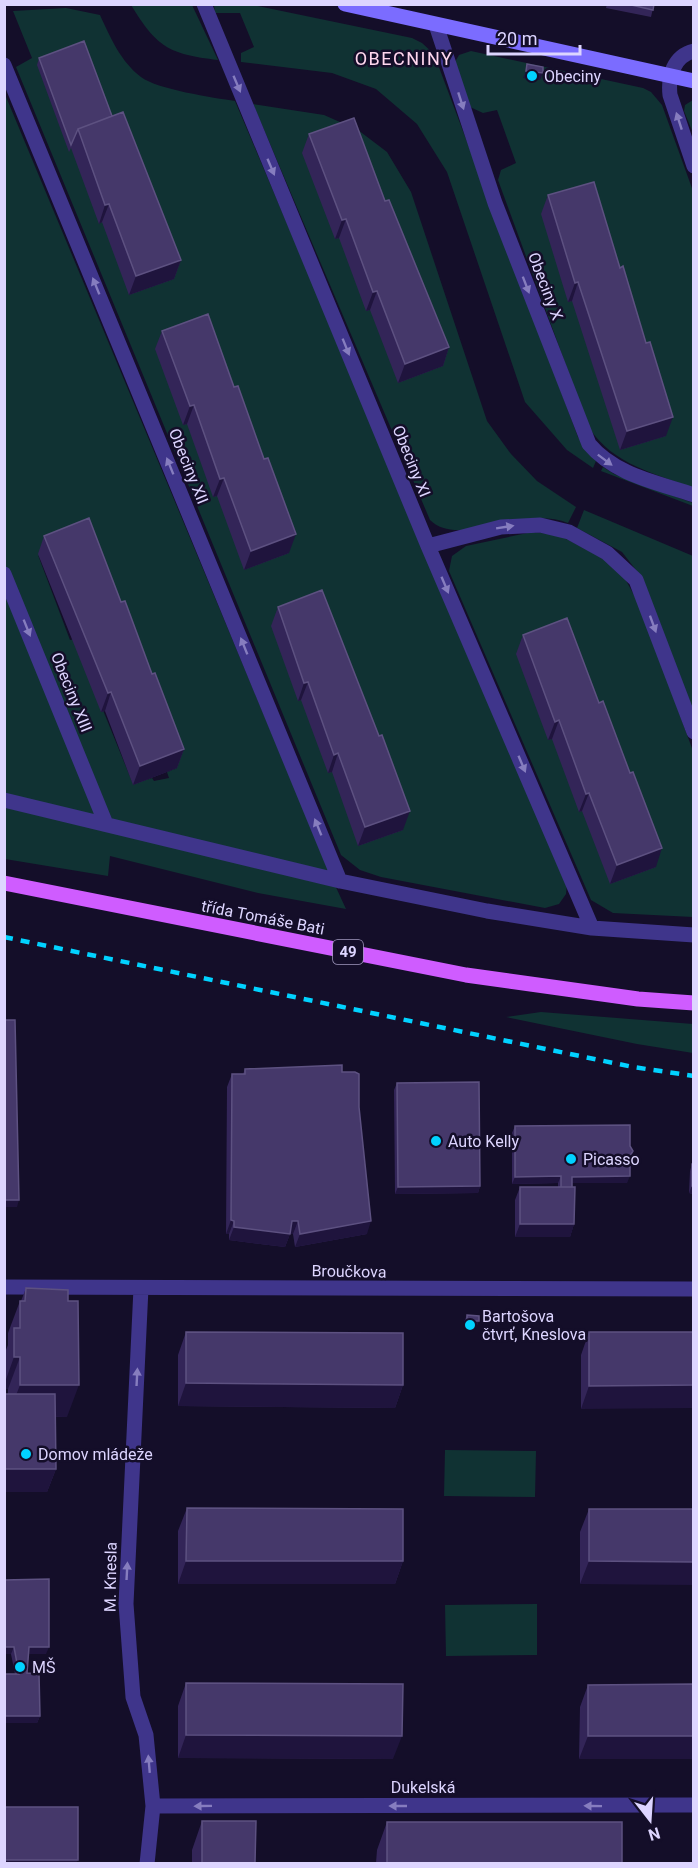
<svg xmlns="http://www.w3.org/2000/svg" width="698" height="1868" font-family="Roboto,sans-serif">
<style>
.green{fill:#103233;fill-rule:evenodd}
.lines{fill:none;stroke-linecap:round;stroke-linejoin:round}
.street{stroke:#3f358b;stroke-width:15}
.secondary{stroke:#7b6cff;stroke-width:15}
.primary{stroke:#cf5cff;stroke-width:15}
.rail{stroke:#01d2ff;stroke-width:4.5;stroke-dasharray:9 8;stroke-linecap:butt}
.wall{fill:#332558}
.shaded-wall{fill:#1f143d}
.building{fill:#45386a;stroke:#5d5181;stroke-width:1.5}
.oneway{fill:#867dbf}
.poi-dot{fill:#01d2ff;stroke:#140e29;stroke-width:2}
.labels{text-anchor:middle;stroke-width:5;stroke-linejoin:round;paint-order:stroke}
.shield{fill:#140e29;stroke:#a199bf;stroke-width:1.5}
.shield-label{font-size:15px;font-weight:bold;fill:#ddd5ff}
.poi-label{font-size:16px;fill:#ddd5ff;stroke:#140e29;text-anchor:start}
.street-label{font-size:16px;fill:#ddd5ff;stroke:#140e29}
.neighbourhood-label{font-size:18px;letter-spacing:1.5px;fill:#ffd7ee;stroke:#140e29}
</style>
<rect width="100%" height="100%" fill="#140e29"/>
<path class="green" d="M131,5H192L218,60C168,54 157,47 131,5Z
M214,5H253L412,38L422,43L434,54L578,437L596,461L593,468L567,450L525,402L447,172L417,124L376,89L332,73L241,62V53L254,47L240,13H215Z
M66,8L100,15C110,37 121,62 141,77C156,89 214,98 235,101L567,883L566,894L559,904L545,908L381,877L360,870L341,855L16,67L32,58L13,11Z
M471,51L643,88L651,92L662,105L693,191V488C654,473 614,465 589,428L498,180L501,170L516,163L497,110L483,113L470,107L455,62L459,55Z
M4,92L334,883L346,909L258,893L110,856L108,876L5,859ZM38,555L177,768L167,772L169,778L154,781L152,778L133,784L74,639L70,640Z
M693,100H694L693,133L684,111L685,105Z
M253,104L324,115L358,130L387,152L411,192L487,421L511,454L537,481L576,507L568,523C522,504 459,549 430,520Z
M603,467L614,474L693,503V506L601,471Z
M584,510L693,556V710L643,579L622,552L577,528Z
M532,532L559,535L604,559L623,575L640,606L693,751V917L613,913L591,900L449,571L452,556L466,546Z
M541,1012L693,1024V1053L637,1044L506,1017Z
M445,1450L536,1451L535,1497L444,1496Z
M537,1604V1655L446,1656L445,1605Z"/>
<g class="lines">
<path class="street" d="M204,4L428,546L592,928
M436,25L495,203L589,444C615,475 656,482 694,495
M694,51C673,56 668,77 670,95L694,166
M4,65L340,881
M428,546L501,527L540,525L569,532L607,553L636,580L694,732
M4,574L106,824
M4,800L340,881L487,911L592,928L694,935
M4,1287L694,1289
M141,1288L126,1604L133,1697L146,1735L153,1806L147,1864
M153,1806L694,1805"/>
<path class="secondary" d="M345,4L694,81"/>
<path class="primary" d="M4,883L466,975L638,999L694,1003"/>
<path class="rail" d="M4,937L633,1067L694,1076"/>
</g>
<path class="wall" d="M607,4H654L651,17L606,8Z
M39,58L112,116L181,260L174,279L129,295L102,222L99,224L71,148L69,152L37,65Z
M309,134L385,201L449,347L443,366L398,383L370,310L366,311L339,238L335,239L302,153Z
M548,195L620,268L666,436L620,450L572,301L568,302L541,214Z
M162,331L289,553L244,570L217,496L213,497L187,424L183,425L155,349Z
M44,536L121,602L184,749L177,768L133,785L105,711L101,712L38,554Z
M278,607L403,830L358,846L332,772L328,773L301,700L298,701L271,626Z
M523,635L656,867L610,884L582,811L579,812L552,739L548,740L516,654Z
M245,1069L342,1072L359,1107L367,1234L295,1247L293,1234H290L285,1247L229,1240V1234H226L227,1087L232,1074H243Z
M397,1083L480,1186L478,1193L395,1194L394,1090Z
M515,1126L630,1159L627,1183H572L574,1224L570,1237H515V1200L520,1187H558V1183L512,1184V1133Z
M692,1164H693V1194L689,1193L690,1171Z
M26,1288L67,1417H55L56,1469L47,1492L8,1394V1389H4V1355L8,1345V1333L20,1301H21Z
M467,1315L476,1328H465L464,1322Z
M186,1332L403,1385L395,1408L178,1406V1355Z
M589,1332H693L581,1409V1355Z
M187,1508L403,1561L395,1584H178V1531Z
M589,1509H693L580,1584V1532Z
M4,1580L46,1654H29L27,1673L40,1716L37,1723H4V1674H15L11,1654H4Z
M186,1683L393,1759L178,1758V1706Z
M693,1684L579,1759L580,1707L588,1685Z
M202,1821L255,1863H192V1850Z
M387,1822L622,1863H376L377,1850Z"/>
<path class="shaded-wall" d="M526,71L543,73L540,80L523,78Z
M109,204L102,222L99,224L105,205Z
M346,219L339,238L335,239L342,220Z
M181,260L174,279L129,295L136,276Z
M578,282L572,301L568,302L575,283Z
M377,291L370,310L366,311L373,292Z
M449,347L443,366L398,383L405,364Z
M194,405L187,424L183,425L190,406Z
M673,417L666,436L620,450L627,431Z
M224,478L217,496L213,497L220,479Z
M296,534L289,553L244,570L251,551Z
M308,682L301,700L298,701L304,683Z
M111,692L105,711L101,712L108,693Z
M559,720L552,739L548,740L555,722Z
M184,749L177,768L133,785L140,766Z
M338,753L332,772L328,773L334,755Z
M589,793L582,811L579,812L586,794Z
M410,811L403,830L358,846L365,827Z
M662,848L656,867L610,884L617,865Z
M561,1176L558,1183L512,1184L515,1177Z
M630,1176L627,1183H570L572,1177Z
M480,1186L478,1193L395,1194L398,1187Z
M692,1186H693V1194L689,1193Z
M4,1200H19L17,1207H4Z
M231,1220L234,1221L229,1234H226Z
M292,1221H298L293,1234H290L285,1247L229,1240L234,1227Z
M371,1221L367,1234L295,1247L300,1234Z
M520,1224H574L570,1237H515Z
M467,1321H479L476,1328H465Z
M14,1357H20L8,1389H4V1385Z
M186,1383L403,1385L395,1408L178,1406Z
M20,1385H79L67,1417L8,1416Z
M693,1385V1408L581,1409L589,1386Z
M4,1469H56L47,1492H4Z
M186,1561H403L395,1584H178Z
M589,1561L693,1562V1585L580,1584Z
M4,1647H14L11,1654H4Z
M29,1647H49L46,1654H27Z
M4,1716H40L37,1723H4Z
M186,1735L402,1736L393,1759L178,1758Z
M588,1736H693V1759H579Z
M4,1860H78L76,1863H4Z"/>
<path class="building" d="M627,4H654L653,10Z
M84,41L112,116L78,129L71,145L39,58Z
M527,64L543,67V73L526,71Z
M123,112L181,260L136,276L109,204L105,205L78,129Z
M354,118L385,201L389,200L449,347L405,364L377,291L373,292L346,219L342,220L309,134Z
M594,182L620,268L623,266L646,343L650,342L673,417L627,431L578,282L575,283L548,195Z
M208,314L234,387L238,386L264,459L268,458L296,534L251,551L224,478L220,479L194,405L190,406L162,331Z
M89,518L121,602L125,601L152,674L155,673L184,749L140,766L111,692L108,693L44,536Z
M322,590L379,736L382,735L410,811L365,827L338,753L334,755L308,682L304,683L278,607Z
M567,618L599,703L603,701L630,773L633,772L662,848L617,865L589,793L586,794L559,720L555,722L523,635Z
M4,1020H15L19,1200H4Z
M342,1065V1072H355L359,1074V1107L371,1221L300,1234L298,1221H292L290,1234L234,1227V1221L231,1220L232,1074H245V1069Z
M479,1082L480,1186L398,1187L397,1083Z
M630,1125V1146L633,1151L630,1156V1176L572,1177V1187H561V1176L515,1177V1126Z
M692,1164H693V1186H692Z
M520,1187H575L574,1224H520Z
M26,1288L68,1290V1301H78L79,1385H20V1357H14V1328H20V1301H25Z
M467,1315L479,1316V1321H467Z
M186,1332L403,1333V1385L186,1383Z
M589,1332H693V1385L589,1386Z
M4,1394H55L56,1469H4Z
M187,1508L403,1509V1561H186Z
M589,1509H693V1562L589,1561Z
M49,1579V1647H29L27,1673L39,1674L40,1716H4V1674H19L14,1647H4V1580Z
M186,1683L403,1684L402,1736L186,1735Z
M693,1684V1736H588V1685Z
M4,1807H78V1860H4Z
M202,1821H256L255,1863H202Z
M387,1822H622V1863H387Z"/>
<defs><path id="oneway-solid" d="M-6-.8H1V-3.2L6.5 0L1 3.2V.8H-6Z" transform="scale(1.5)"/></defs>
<g class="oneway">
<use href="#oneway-solid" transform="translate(237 84) rotate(67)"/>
<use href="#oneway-solid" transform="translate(461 101) rotate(72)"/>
<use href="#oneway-solid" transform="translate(679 121) rotate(-108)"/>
<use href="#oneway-solid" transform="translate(271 167) rotate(67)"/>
<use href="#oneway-solid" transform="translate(526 285) rotate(69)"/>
<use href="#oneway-solid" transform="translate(96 286) rotate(-112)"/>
<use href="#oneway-solid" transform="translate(346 347) rotate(68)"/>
<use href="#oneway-solid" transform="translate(605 460) rotate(37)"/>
<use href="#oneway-solid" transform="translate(170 466) rotate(-112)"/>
<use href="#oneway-solid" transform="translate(505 527) rotate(-9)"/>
<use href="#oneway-solid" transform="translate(445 585) rotate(67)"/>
<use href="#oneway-solid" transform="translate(653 624) rotate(70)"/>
<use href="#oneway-solid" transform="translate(27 628) rotate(68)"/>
<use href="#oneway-solid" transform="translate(244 646) rotate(-112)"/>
<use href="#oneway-solid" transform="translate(522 764) rotate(67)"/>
<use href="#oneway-solid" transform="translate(318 827) rotate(-112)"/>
<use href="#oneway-solid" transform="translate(137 1377) rotate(-87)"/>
<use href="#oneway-solid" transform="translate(127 1571) rotate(-87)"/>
<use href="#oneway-solid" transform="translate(149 1764) rotate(-95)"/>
<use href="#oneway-solid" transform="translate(203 1806) rotate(179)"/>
<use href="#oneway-solid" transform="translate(398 1806) rotate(-180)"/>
<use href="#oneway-solid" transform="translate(593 1806) rotate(-179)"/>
</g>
<g class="poi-dot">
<circle cx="532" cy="76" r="6"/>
<circle cx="436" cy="1141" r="6"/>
<circle cx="571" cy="1159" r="6"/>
<circle cx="470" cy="1325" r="6"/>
<circle cx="26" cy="1454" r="6"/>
<circle cx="20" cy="1667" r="6"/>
</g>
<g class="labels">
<rect class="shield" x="333" y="940" width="30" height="24" rx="4.5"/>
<g class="shield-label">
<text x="348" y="957">49</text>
</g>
<g class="poi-label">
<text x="544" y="82">Obeciny</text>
<text x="448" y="1147">Auto Kelly</text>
<text x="583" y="1165">Picasso</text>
<text x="482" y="1322">Bartošova<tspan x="482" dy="18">čtvrť, Kneslova</tspan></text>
<text x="38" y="1460">Domov mládeže</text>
<text x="32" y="1673">MŠ</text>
</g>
<g class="street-label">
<text transform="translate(546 286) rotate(69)" y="6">Obeciny X</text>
<text transform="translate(412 461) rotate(68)" y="6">Obeciny XI</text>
<text transform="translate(189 466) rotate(68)" y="6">Obeciny XII</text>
<text transform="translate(72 692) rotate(68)" y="6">Obeciny XIII</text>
<text transform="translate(263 917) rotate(11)" y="6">třída Tomáše Bati</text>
<text transform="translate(349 1271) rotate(1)" y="6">Broučkova</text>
<text transform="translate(110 1577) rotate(-89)" y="6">M. Knesla</text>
<text x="423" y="1793">Dukelská</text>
</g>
<g class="neighbourhood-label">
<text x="404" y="65">OBECNINY</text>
</g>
</g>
<rect width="698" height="1868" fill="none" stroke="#ddd5ff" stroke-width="12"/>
<g transform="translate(650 1820) rotate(163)" stroke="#140e29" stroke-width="4.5" paint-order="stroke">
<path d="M0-4.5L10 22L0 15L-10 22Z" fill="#ddd5ff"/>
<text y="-9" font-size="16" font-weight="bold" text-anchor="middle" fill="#ddd5ff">N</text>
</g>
<path d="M488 45v9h92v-9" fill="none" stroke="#ddd5ff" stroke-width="3"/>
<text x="497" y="45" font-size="18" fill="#ddd5ff" stroke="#140e29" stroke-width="4.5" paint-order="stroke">20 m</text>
</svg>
